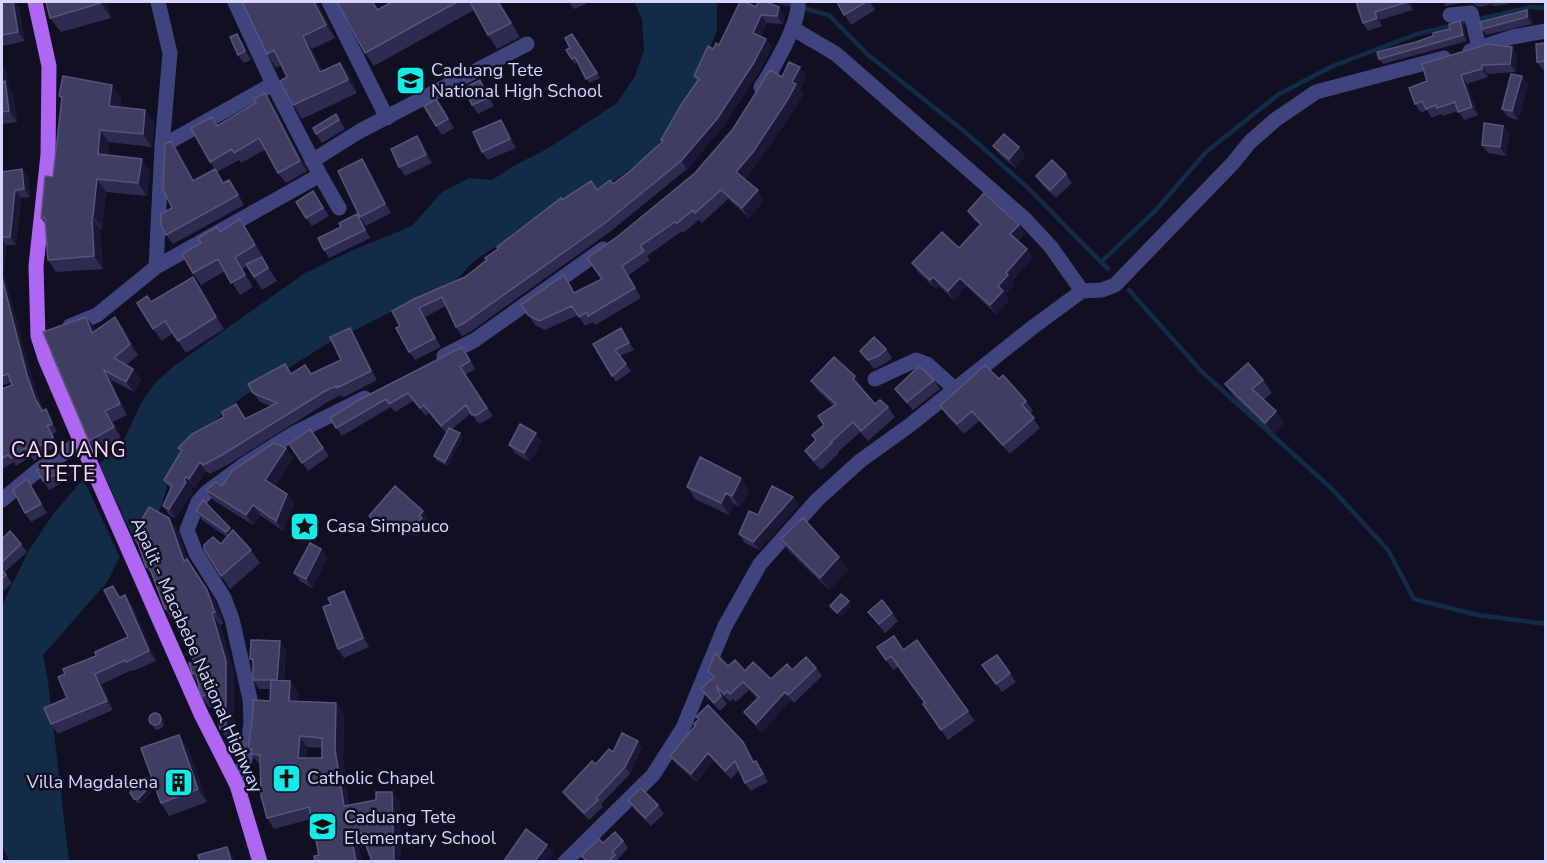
<svg xmlns="http://www.w3.org/2000/svg" width="1547" height="863" font-family="'Nunito Sans',sans-serif">
<style>
.water{fill:#122b46}
.pier{fill:#111023}
.lines{fill:none;stroke-linecap:round;stroke-linejoin:round}
.stream{stroke:#122b46;stroke-width:4.5}
.minor{stroke:#3f447e;stroke-width:15}
.major{stroke:#af66f3;stroke-width:15}
.wall{fill:#2e2b50;fill-rule:evenodd}
.shaded-wall{fill:#1b1836}
.building{fill:#403d62;stroke:#57557a;stroke-width:1.5;fill-rule:evenodd}
.labels{text-anchor:middle;stroke-width:5;stroke-linejoin:round;paint-order:stroke}
.poi-label{font-size:18px;fill:#d6d6fc;stroke:#111023;text-anchor:start}
.street-label{font-size:18px;fill:#d6d6fc;stroke:#111023}
.quarter-label{font-size:21px;letter-spacing:1.5px;fill:#fcd8f3;stroke:#111023}
</style>
<rect width="100%" height="100%" fill="#111023"/>
<path class="water" d="M634,2H717V30L691,96L668,132L646,158L615,180L530,225L475,260L450,287L403,306L325,345L241,398L192,441L173,467L162,504L153,524L136,537L119,558L108,581L43,655L48,681L69,861H9L2,847V605L29,550L54,513L78,485L123,442L141,403L156,382L174,366L305,273L353,250L412,226L442,192L469,178L492,180L515,165L547,149L617,103L635,76L644,50L642,19Z"/>
<path class="pier" d="M99,463L135,542L121,560L82,476L92,466Z"/>
<g class="lines">
<path class="stream" d="M781,2L829,15L867,54L965,132L1026,186L1108,269
M1101,262L1156,210L1206,152L1279,94L1333,66L1417,34L1530,7L1546,8
M1129,290L1202,372L1331,488L1388,550L1414,599L1478,615L1546,624"/>
<path class="minor" d="M329,2L387,118
M1450,15L1471,13L1479,48
M792,28L836,54L1025,219L1051,247L1082,291
M1470,51L1512,37L1546,31
M761,87C773,69 800,23 798,2
M162,146L273,84
M312,161L360,131L527,44
M320,175L339,208
M156,267L162,146L170,53L158,2
M70,326L97,315L156,267L320,175L273,84L235,2
M444,356L475,340L603,249
M875,379L916,360L927,364L955,389
M2,500L37,471L81,442
M237,785L248,749L251,722L250,699L232,619L224,598L196,553L187,530L198,502L207,492L245,464L291,435L365,398
M565,862L653,775L683,728L725,626L760,564L817,500L860,461L910,425L1033,327L1082,291L1102,290L1115,285L1233,163L1250,142L1275,120L1316,92L1444,58"/>
<path class="major" d="M35,2L49,66L48,155L36,266L38,336L45,358L81,442L201,714L237,785L260,862"/>
</g>
<path class="wall" d="M2,2L15,3L19,8L25,41L2,46Z
M107,2L111,18L61,32L50,18Z
M242,2H317L335,38L312,49L323,71L340,63L350,76L357,93L302,119L293,105L287,77L281,65L276,68L267,54Z
M374,2L378,9L392,2H500L520,37L497,49L488,35L474,10L374,66L365,53Z
M569,2H590L574,9Z
M837,2H870L875,10L851,25Z
M1356,2H1411L1413,10L1380,20L1382,26L1368,31L1363,23Z
M1443,2H1466L1446,6Z
M1470,2H1508L1509,4L1493,6L1492,4L1479,7L1472,3Z
M756,7H779L785,16L783,24L767,23L761,36L772,47L759,72L723,127L687,169L611,231L470,332L462,336L456,327L446,306L425,317L441,347L415,360L409,352L400,326L392,311L465,277L498,249L562,200L613,184L630,171L663,141L697,81L694,76L713,49L719,45Z
M1531,16L1532,24L1486,35L1482,29Z
M1460,21L1464,26L1467,41L1383,64L1379,59L1450,29Z
M237,34L243,43L251,60L244,63L238,55Z
M572,34L600,78L589,83L577,62L575,64L566,50L570,48Z
M1545,43V70H1543L1537,62Z
M1512,47L1517,56L1516,72L1488,74V77L1467,84L1478,115L1464,120L1458,111L1442,116L1441,114L1432,118L1427,110L1421,113L1415,104L1427,81Z
M2,64L6,71L9,88L13,93L17,122L2,124Z
M800,67L806,77L800,90L803,94L795,108L759,161L745,179L764,200L749,218L728,199L702,223L699,220L683,233L682,231L647,256L650,260L629,275L641,298L595,325L593,322L585,326L578,315L545,330L535,325L521,305L570,284L575,293L602,279L617,237L695,173L782,77Z
M1522,76L1528,84L1518,120L1508,117L1502,109Z
M486,89L494,106L478,114L472,105Z
M59,96L121,98L120,107L154,122L152,147L109,142L108,155L142,159L150,172L147,196L106,192L102,229H100L103,269L56,272L48,260L46,225L41,218L53,177L62,100Z
M272,103L307,171L286,183L278,173L266,149L241,163L239,160L217,172L224,183L236,190L244,205L173,244L166,235L172,208L171,141L178,151L194,180L215,169L210,162L212,117L218,125Z
M443,108L454,128L442,135L436,126Z
M336,114L345,129L322,143L316,134Z
M1503,126L1509,134L1506,156L1488,153L1482,145Z
M507,128L516,148L488,160L482,152Z
M417,136L424,145L432,163L405,176L399,167Z
M993,146L1019,147L1025,156L1015,168L999,154Z
M362,159L368,167L391,213L366,226L360,217Z
M22,169L28,177L30,197L21,198L16,245H6L4,274L33,382L43,410L46,409L51,417L57,432L52,434L58,445L34,461L31,456L16,466L14,462L2,469V389L12,385L11,383L2,385V172Z
M1066,174L1072,183L1056,198L1042,185L1036,176Z
M313,191L329,216L312,226L306,218Z
M968,211L1019,225L1025,233L1018,241L1033,258L1012,281L1014,284L1005,294L1009,300L996,314L966,286L954,300L939,286L936,289L918,272L912,263L959,248L980,225L974,220Z
M362,221L370,238L329,258L324,250L341,227Z
M220,231H248L263,257H262L277,281L262,290L247,266L243,269L253,287L240,295L225,271L201,285L193,273Z
M202,289L224,329L186,353L173,333L162,341L153,329L152,302Z
M115,317L123,328L138,355L126,365L141,379L134,392L111,380L127,415L113,422L121,438L96,452L89,441L94,327L95,331Z
M350,328L356,337L377,380L350,394L343,397L341,395L331,400L229,464L210,474L206,471L195,488L193,486L191,489L193,492L175,518L169,515L163,506L171,489L164,480L181,452L178,448L224,417L236,404L246,418L270,406L260,402L253,393L291,374H312L341,360Z
M626,335L634,350L620,356L631,371L616,382L593,344Z
M886,349L892,358L886,363L874,369L860,351Z
M468,355L475,369L465,375L493,416L482,423H478L471,413L452,429L463,437L448,466L437,461L434,456L446,433L429,413L426,416L413,401L395,412L391,407L342,436L330,418Z
M999,379L1026,401L1033,411L1030,414L1040,428L1010,454L979,421L964,434L947,416L940,406Z
M934,380L940,389L913,410L901,397L895,389Z
M1263,380L1272,393L1263,400L1276,411L1284,424L1274,435L1234,397L1225,384Z
M811,381L862,386L861,387L875,404L888,407L895,417L868,441L860,432L838,452L839,453L821,470L812,461L805,451L816,441L812,435L824,425L833,405L818,391Z
M310,429L329,456L308,471L289,444Z
M542,441L530,462L515,453L509,445Z
M293,458L275,486L287,494L294,504L283,531L260,515L253,525L213,500L206,490L222,486Z
M51,461L57,469L64,482L49,490L43,481Z
M687,487L749,490L740,507L734,504L729,515L695,499Z
M33,488L47,513L31,522L25,513Z
M799,505L759,550L745,543L739,534L758,515Z
M196,511L232,531L251,550L260,563L230,589L221,576V544L227,537L202,520Z
M423,511L427,518L424,522L427,525L416,537L411,533L386,534L373,523L369,516Z
M178,530L187,559L215,602L223,622V624L220,625L234,673V740L228,741L220,729L216,708H210L201,696L198,683L192,674L194,662L183,618L173,621L165,609L152,575L146,567L140,549L132,537Z
M2,539L21,544L27,552L5,572L7,574L6,575L12,583L2,592Z
M781,539L839,557L848,570L829,590L790,552Z
M321,549L327,558L312,588L300,581L294,573Z
M113,586L121,597L132,605L156,661L133,671L132,670L102,684L113,710L58,734L51,724L67,698L65,674L128,637Z
M350,600L369,647L344,658L338,649Z
M868,612L892,613L898,621L885,633Z
M917,640L975,721L948,740L923,704L925,703L898,667L893,670L877,647L904,650Z
M286,649L284,681H290L298,692L297,701L344,714L343,759L349,805L400,802L366,845L359,847L362,861H315L319,855L311,819L274,829L267,818L260,764H259L248,749L270,701V689H259L253,680V663L250,659ZM307,747L322,748V758H306Z
M997,655L1016,682L1002,692L982,665Z
M728,666L771,679L792,670L816,668L822,676L794,703L791,700L762,732L750,720L744,712L757,698L749,690L736,702L733,699L730,702L722,694L727,704L720,711L707,697L701,689L713,678L708,671Z
M160,715L163,719L164,726L158,730L155,729L148,719Z
M743,742L749,750L754,761H756L762,769L768,782L751,791L745,783L739,770L731,779L714,761L697,782L676,764L670,756Z
M642,747L630,774L601,804L603,807L589,820L568,799L563,792L596,764L613,752Z
M188,748L207,802L169,816L161,803Z
M152,792L141,803H137L130,793Z
M628,800L658,805L664,814L651,826L634,809Z
M623,841L628,848L618,859L619,861H585L581,856L603,843Z"/>
<path class="shaded-wall" d="M11,2H15L19,8L25,41L18,32Z
M101,2H107L111,18L101,3Z
M314,2H317L335,38L326,25Z
M498,2H500L520,37L511,23Z
M1407,2H1411L1413,10Z
M779,7L785,16L783,24L777,16Z
M1527,10L1531,16L1532,24L1527,17Z
M1375,12L1380,20L1382,26L1377,18Z
M761,15L767,23L759,41L753,33Z
M1460,21L1464,26L1467,41L1463,35Z
M237,34L243,43L251,60L245,51Z
M303,36L312,49L330,86L320,72Z
M766,39L772,47L759,72L723,127L687,169L681,161Z
M1512,47L1517,56L1516,72L1510,64Z
M340,63L350,76L357,93L348,80Z
M2,64L6,71L9,88L13,93L17,122L9,111L2,77Z
M1482,65L1488,74V77L1482,69Z
M800,67L806,77L800,90L803,94L795,108L759,161L743,181L736,172L792,82Z
M1461,75L1467,84L1478,115L1472,107Z
M1522,76L1528,84L1518,120L1512,111Z
M480,80L486,89L494,106L488,98Z
M112,85L121,98L118,118L109,106Z
M265,93L272,103L307,171L300,161Z
M436,99L443,108L454,128L448,119Z
M145,110L154,122L152,147L143,134Z
M501,120L507,128L516,148L510,139Z
M1503,126L1509,134L1506,156L1500,147Z
M100,130L109,142L106,166L98,154Z
M417,136L424,145L432,163L426,155Z
M171,141L178,151L200,190L193,181Z
M1019,147L1025,156L1015,168L1009,159Z
M142,159L150,172L147,196L138,183Z
M362,159L368,167L391,213L385,204Z
M22,169L28,177L30,197L24,189Z
M97,179L106,192L102,229L93,216Z
M229,180L236,190L244,205Z
M15,190L21,198L16,245L10,237Z
M758,190L764,200L749,218L742,208Z
M357,214L362,221L370,238L365,230Z
M92,217L100,229L103,269L94,256Z
M240,219L248,231L263,257L255,245Z
M1019,225L1025,233L1016,242L1010,234Z
M2,239L6,245L4,274L33,382L41,406L47,418L35,398L27,375L2,278Z
M1027,249L1033,258L1012,281L1014,284L1005,294L1009,300L996,314L990,305L998,286L1006,273Z
M235,257L243,269L253,287L245,275Z
M262,257L271,270L277,281L268,268Z
M622,266L629,275L641,298L635,288Z
M193,277L202,289L224,329L216,317Z
M933,277L939,286L936,289L930,280Z
M960,278L966,286L954,300L948,291Z
M419,308L425,317L441,347L435,338Z
M86,317L94,327L99,344L92,333Z
M115,317L123,328L138,355L130,344Z
M350,328L356,337L377,380L371,371Z
M621,328L626,335L634,350L629,343Z
M462,347L468,355L475,369L470,361Z
M133,369L141,379L134,392L126,382Z
M104,370L111,380L127,415L120,404Z
M855,376L862,386L860,388L853,379Z
M46,409L51,417L57,432L52,424Z
M105,411L113,422L121,438L114,427Z
M1276,411L1284,424L1274,435L1265,423Z
M460,433L463,437L448,466L445,462Z
M536,433L542,441L530,462L524,453Z
M286,448L293,458L272,490L265,480Z
M51,461L57,469L64,482L58,473Z
M200,462L206,471L195,488L189,479Z
M186,477L193,486L191,489L193,492L175,518L169,509Z
M741,478L749,490L740,507L732,496Z
M27,479L33,488L47,513L41,504Z
M726,493L734,504L729,515L721,503Z
M287,494L294,504L283,531L276,521Z
M793,497L799,505L759,550L753,542Z
M253,505L260,515L253,525L246,515Z
M423,511L427,518L424,522L427,525L416,537L411,530L419,516Z
M169,518L178,530L187,559L215,602L223,624L215,612L184,561Z
M230,528L236,537L232,541L226,532Z
M321,549L327,558L312,588L306,579Z
M839,557L848,570L829,590L820,578Z
M344,591L350,600L369,647L363,638Z
M125,595L132,605L156,661L149,651Z
M849,601L852,606L840,618L837,613Z
M212,613L220,625L234,673V740L226,728Z
M280,641L286,649L283,689L277,681Z
M95,674L102,684L113,710L107,701Z
M290,681L298,692L296,711L289,701Z
M716,686L722,694L727,704L721,696Z
M785,692L791,700L762,732L756,724Z
M336,703L344,714L343,759L351,817L344,806L335,749Z
M160,715L163,719L164,726L161,721Z
M179,735L188,748L207,802L198,789Z
M300,736L307,747L305,769L298,758Z
M638,741L642,747L630,774L625,767Z
M743,742L749,750L759,770L753,762Z
M708,753L714,761L697,782L691,774Z
M756,761L762,769L768,782L763,774Z
M149,787L152,792L141,803L138,799Z
M392,792L400,802L401,861H394Z
M351,836L359,847L362,861H356Z
M547,845L554,854L548,861H535Z
M227,847L233,855L234,861H231Z"/>
<path class="building" d="M2,2H13L18,32L2,35Z
M46,2H101V3L50,18Z
M242,2H314L326,25L303,36L320,72L340,63L348,80L293,105L280,81L287,77L274,50L267,54Z
M337,2H372L377,10L392,2H457L365,53Z
M470,2H498L511,23L488,35Z
M740,2H745L756,7L758,2H766L779,7L777,16L761,15L753,33L766,39L753,64L717,119L681,161L605,223L464,323L456,327L442,297L419,308L435,338L409,352L396,328L400,326L392,311L414,299L465,277L487,260L485,258L498,249L497,247L561,198L562,200L591,181L597,190L610,180L613,184L630,171L663,141L661,140L681,105L699,79L694,76L708,46L713,49L716,43L719,45Z
M837,2H866L844,15Z
M1356,2H1408L1375,12L1377,18L1363,23Z
M1527,10V17L1482,29L1480,22Z
M1460,21L1463,35L1379,59L1377,52L1416,42L1433,36V33L1450,29L1449,24Z
M237,34L245,51L238,55L230,37Z
M572,34L597,73L586,79L575,57L572,59L566,50L570,48L565,38Z
M1545,43V61L1537,62L1536,44Z
M1488,44L1512,47L1510,64L1482,65V69L1461,75L1472,107L1458,112L1455,102L1437,108L1436,105L1426,109L1422,101L1415,104L1409,88L1427,81L1422,64Z
M789,62L800,67L792,82L796,84L788,99L753,152L736,172L758,190L742,208L721,190L695,213L693,210L677,223L675,222L640,246L644,251L622,266L635,288L588,316L587,312L579,317L572,306L539,321L528,315L521,305L564,275L574,293L602,279L587,258L617,237L695,173L733,129L770,70L782,77Z
M1511,74L1522,76L1512,111L1502,109Z
M63,76L112,85L109,106L145,110L143,134L100,130L98,154L142,159L138,183L97,179L93,216L92,217L94,256L48,260L45,218H41L45,176L53,177L62,97L59,96Z
M2,77V82L5,81L9,111L2,112Z
M480,80L488,98L472,105L464,88Z
M265,93L300,161L278,173L259,138L234,153L232,149L210,162L191,128L212,117L217,126L256,103L254,99Z
M436,99L448,119L436,126L424,106Z
M336,114L339,120L316,134L313,128Z
M501,120L510,139L482,152L473,132Z
M1484,123L1503,126L1500,147L1482,145Z
M1004,134L1019,147L1009,159L993,146Z
M417,136L426,155L399,167L391,149Z
M171,141L193,181L215,169L223,183L229,180L238,195L166,235L161,225V214L172,208L163,189L165,144Z
M362,159L385,204L360,217L338,171Z
M1052,160L1066,174L1050,190L1036,176Z
M22,169L24,189L15,190L10,237H2V172Z
M313,191L323,208L306,218L296,202Z
M984,193L1019,225L1010,234L1027,249L1006,273L1008,275L998,286L1003,291L990,305L960,278L948,291L933,277L930,280L912,263L942,232L959,248L981,224L968,211Z
M357,214L365,230L324,250L318,238L341,227L339,223Z
M240,219L255,245L235,257L245,275L231,283L218,259L193,273L182,254L201,243L198,238L217,227L220,232Z
M262,257L268,268L254,277L246,264Z
M193,277L216,317L178,341L165,321L153,329L137,303L147,296L151,302Z
M2,278L27,375L35,398L42,411L46,409L52,424L47,426L53,437L29,453L26,448L11,458L8,455L2,458V389L12,385L8,374L2,376Z
M86,317L92,333L115,317L130,344L114,358L133,369L126,382L104,370L120,404L105,411L114,427L89,441L43,332Z
M350,328L371,371L343,385L336,388V386L325,391L222,455L203,465L200,462L189,479L186,477L184,480L186,482L169,509L163,506L172,486L164,480L182,450L178,448L192,434L224,417L222,412L236,404L245,419L277,403L253,393L248,384L285,364L291,374L305,365L311,374L341,360L330,337Z
M621,328L629,343L615,350L626,364L612,376L593,344Z
M874,337L886,349L880,355L868,360L860,351Z
M462,347L470,361L460,367L487,408L477,415H472L466,405L441,426L424,405L420,408L408,393L389,404L386,399L336,428L330,418L357,401Z
M834,357L855,376L853,379L875,404L880,400L888,407L861,431L853,422L831,442L832,443L814,460L805,451L816,440L812,435L824,425L818,416L836,404L811,381Z
M1248,363L1263,380L1252,389L1276,411L1265,423L1225,384Z
M985,365L999,379L1003,375L1026,401L1022,405L1034,418L1003,445L972,411L957,424L940,406Z
M919,366L934,380L907,402L895,389Z
M520,424L536,433L524,453L509,445Z
M449,428L460,433L445,462L434,456Z
M310,429L323,448L302,463L289,444Z
M274,443L286,448L265,480L287,494L276,521L253,505L246,515L206,490L216,482L222,486L232,471Z
M700,457L741,478L732,496L726,493L721,503L687,487Z
M51,461L58,473L43,481L37,470Z
M27,479L41,504L25,513L13,490Z
M395,486L423,511L419,516L422,518L411,530L406,526L381,527L369,516Z
M772,486L793,497L753,542L739,534L749,511L758,515Z
M203,500L230,528L226,532L196,511Z
M149,507L169,518L184,561L187,559L207,590L214,610L215,612L212,613L226,661V728L220,729L214,695L201,696L196,673L192,674L189,663L194,662L183,627L185,626L179,605L165,609L149,566L146,567L137,540L132,537Z
M803,518L839,557L820,578L781,539Z
M233,530L251,550L221,576L204,549V545L213,537L221,544Z
M10,531L21,544L2,562V539Z
M310,543L321,549L306,579L294,573Z
M2,570L6,575L2,579Z
M113,586L119,598L125,595L149,651L126,662L125,660L95,674L107,701L51,724L44,708L67,698L58,677L65,674L63,669L96,656L95,652L128,637L104,590Z
M344,591L363,638L338,649L323,607L331,604L328,598Z
M841,594L849,601L837,613L830,606Z
M882,600L892,613L879,624L868,612Z
M894,636L903,650L917,640L968,711L941,730L923,704L925,703L891,656L886,660L877,647Z
M251,640L280,641L277,680H253V659H250Z
M715,653L728,666L735,660L745,671L753,662L771,679L787,664L792,670L806,657L816,668L788,695L785,692L756,724L744,712L759,697L743,682L730,694L727,691L724,694L716,686L721,696L714,703L701,689L714,677L708,671Z
M997,655L1010,673L996,684L982,665Z
M271,680L290,681L289,701L336,703L335,749L344,806L376,800V792H392L394,861H372L361,833L351,836L356,861H315L314,856L319,855L309,807L267,818L261,796L260,755L251,754L252,749H248L253,713V700L270,701ZM300,736L322,738V758H298Z
M708,705L743,742L753,762L756,761L763,774L745,783L735,761L725,771L708,753L691,774L670,756L695,726L694,724L699,719L696,717Z
M149 719a6 6 0 1 1 12 0a6 6 0 1 1-12 0Z
M622,733L638,741L625,767L596,798L598,800L584,813L563,792L592,761L596,764L609,749L613,752Z
M179,735L198,789L161,803L141,748Z
M136,786L149,787L138,799H134L130,793L133,787Z
M641,788L658,805L645,818L628,800Z
M526,829L547,845L535,861H504Z
M615,832L623,841L612,852L615,855L609,861H587L581,856L599,839L603,843Z
M227,847L231,861H200L198,855Z"/>
<defs>
<symbol id="school-square" viewBox="-11 -11 22 22"><rect x="-9" y="-9" width="18" height="18" rx="4" fill="#13ebe9" stroke="#111023"/><path d="M0-5L7-2L0 1L-7-2ZM-4 1L0 2.5L4 1V4Q0 6-4 4Z" fill="#111"/></symbol>
<symbol id="sight-square" viewBox="-11 -11 22 22"><rect x="-9" y="-9" width="18" height="18" rx="4" fill="#13ebe9" stroke="#111023"/><path d="M0-6L1.8-2.2L6-1.7L2.9 1.2L3.7 5.4L0 3.3L-3.7 5.4L-2.9 1.2L-6-1.7L-1.8-2.2Z" fill="#111"/></symbol>
<symbol id="church-square" viewBox="-11 -11 22 22"><rect x="-9" y="-9" width="18" height="18" rx="4" fill="#13ebe9" stroke="#111023"/><path d="M-1.2-6h2.4v3.5h3.3v2.4h-3.3V6h-2.4V-.1h-3.3v-2.4h3.3Z" fill="#111"/></symbol>
<symbol id="building-square" viewBox="-11 -11 22 22"><rect x="-9" y="-9" width="18" height="18" rx="4" fill="#13ebe9" stroke="#111023"/><path d="M-4-6H4V6H1V3H-1V6H-4ZM-2.5-4.3h1.7v1.8h-1.7ZM.8-4.3h1.7v1.8H.8ZM-2.5-1h1.7V.8h-1.7ZM.8-1h1.7V.8H.8Z" fill="#111"/></symbol>
</defs>
<g fill-rule="evenodd">
<use href="#school-square" x="394" y="64" width="33" height="33"/>
<use href="#sight-square" x="288" y="510" width="33" height="33"/>
<use href="#church-square" x="270" y="762" width="33" height="33"/>
<use href="#building-square" x="162" y="766" width="33" height="33"/>
<use href="#school-square" x="306" y="810" width="33" height="33"/>
</g>
<g class="labels">
<g class="poi-label">
<text x="431" y="76">Caduang Tete<tspan x="431" dy="21">National High School</tspan></text>
<text x="326" y="532">Casa Simpauco</text>
<text x="307" y="784">Catholic Chapel</text>
<text x="158" y="788" text-anchor="end">Villa Magdalena</text>
<text x="344" y="823">Caduang Tete<tspan x="344" dy="21">Elementary School</tspan></text>
</g>
<g class="street-label">
<text transform="translate(197 655) rotate(66)" y="6">Apalit - Macabebe National Highway</text>
</g>
<g class="quarter-label">
<text x="69" y="457">CADUANG<tspan x="69" dy="24">TETE</tspan></text>
</g>
</g>
<rect width="1547" height="863" fill="none" stroke="#d6d6fc" stroke-width="6"/>
</svg>
